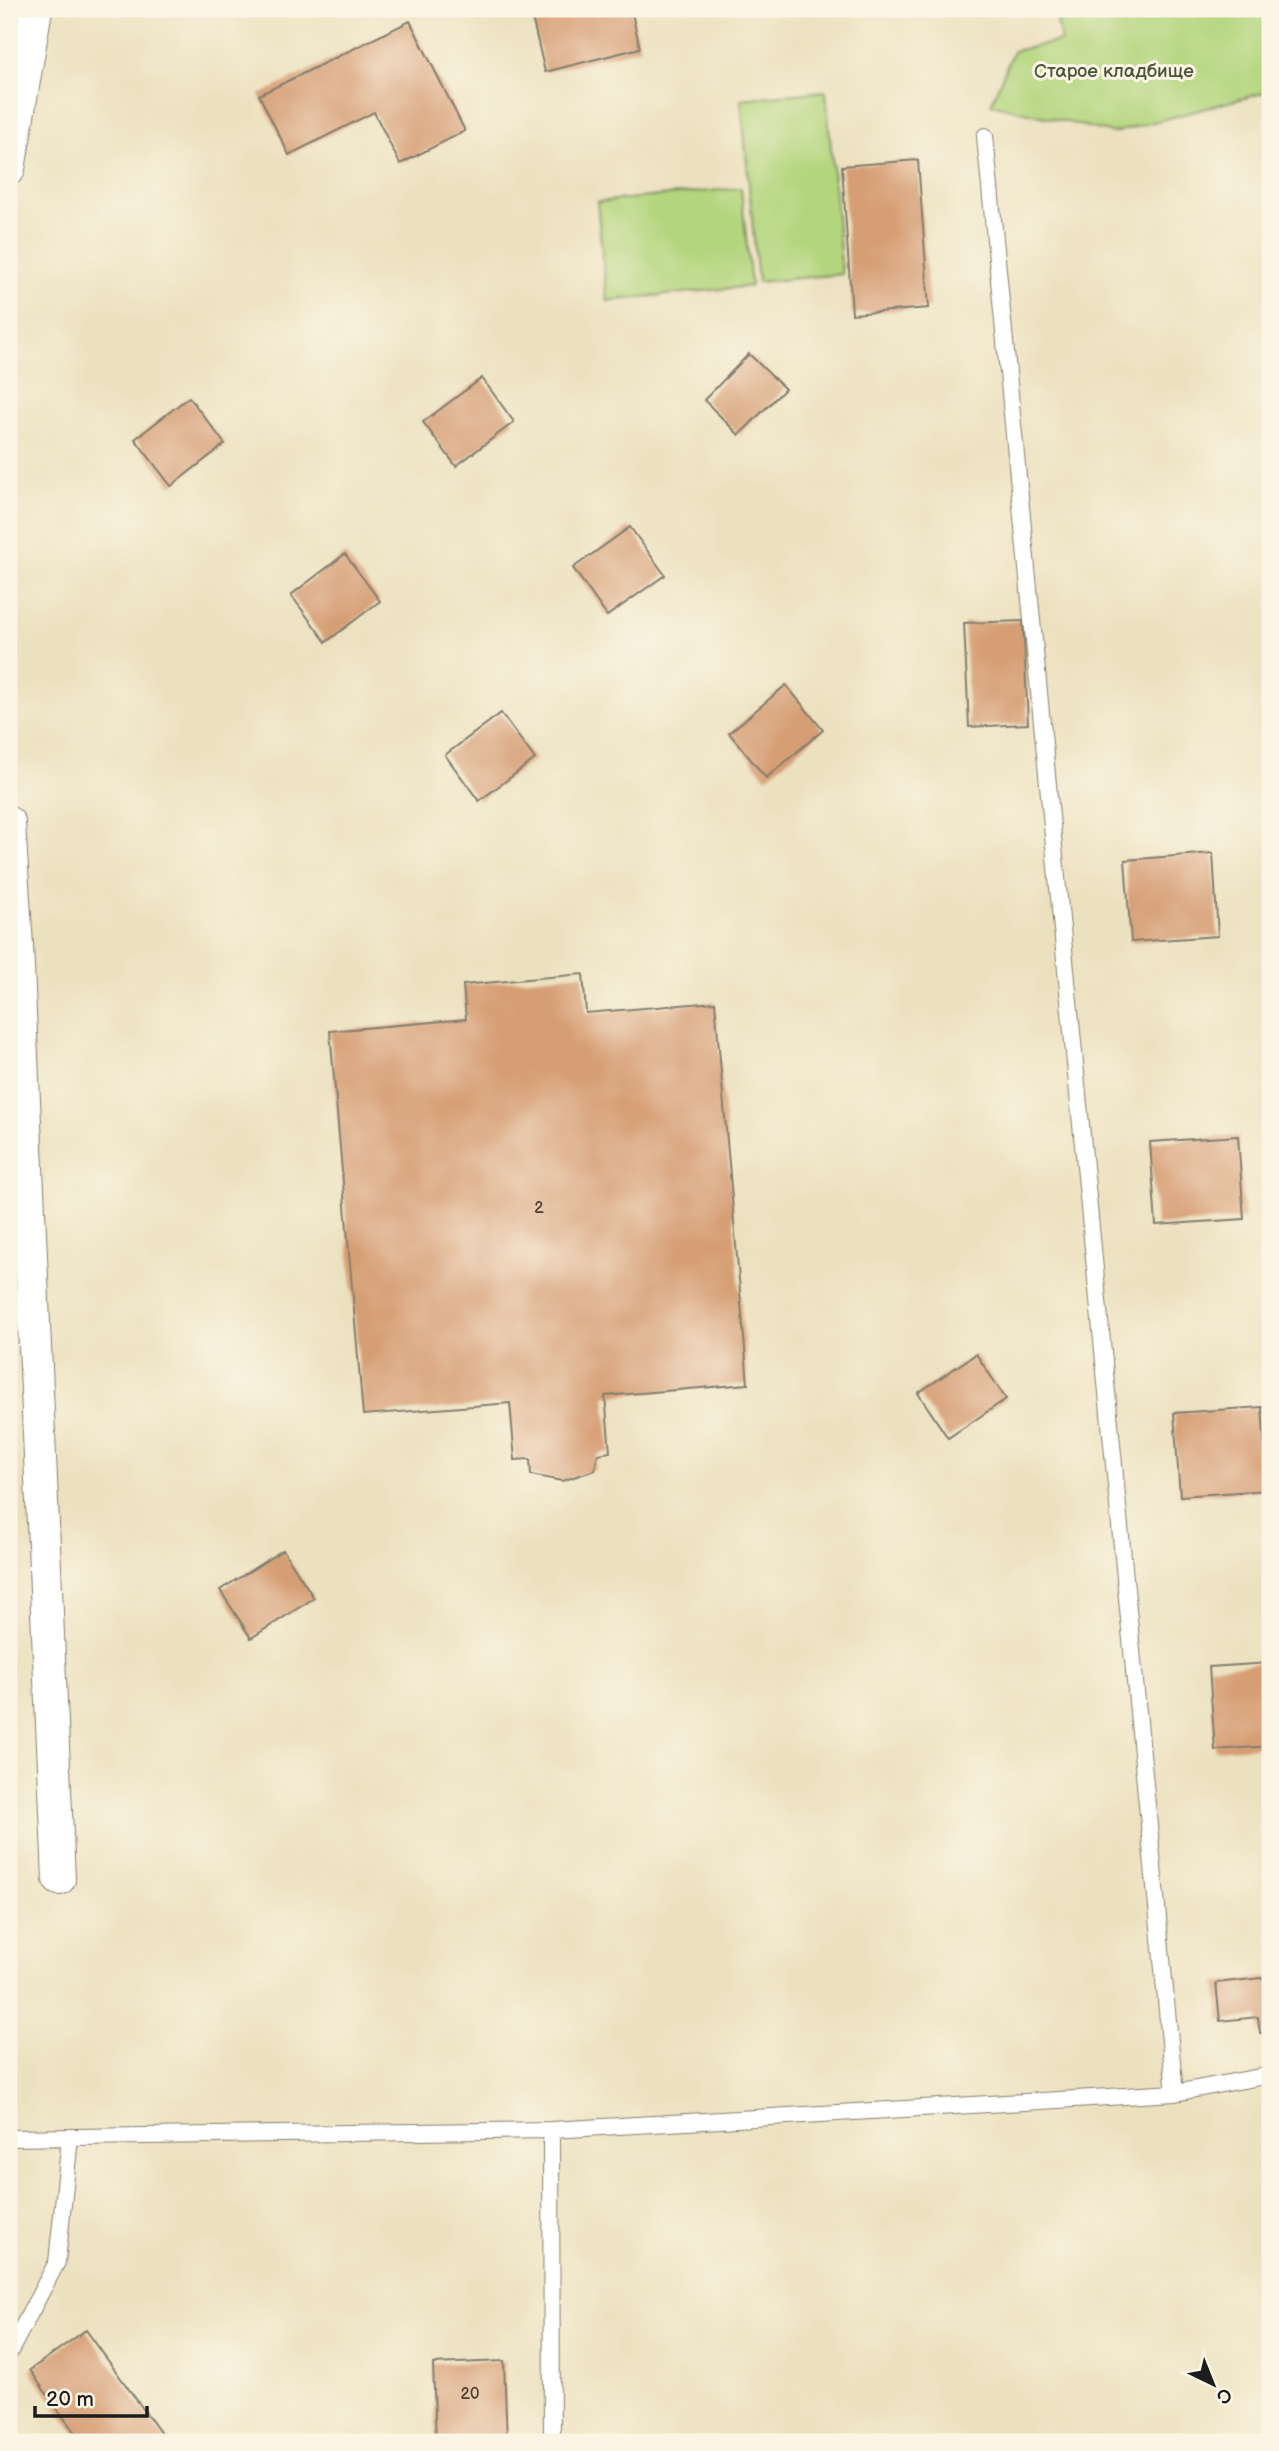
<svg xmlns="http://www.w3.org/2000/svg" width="1279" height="2451" font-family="'Balsamiq Sans',sans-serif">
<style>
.green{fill:#b3d57d;stroke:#68784c;stroke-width:2}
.building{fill:#d69e74}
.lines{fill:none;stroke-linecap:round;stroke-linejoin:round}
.service-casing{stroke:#847e6e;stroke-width:18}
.minor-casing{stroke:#847e6e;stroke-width:34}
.service{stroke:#fff;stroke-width:16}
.minor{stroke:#fff;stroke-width:32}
.labels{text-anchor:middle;stroke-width:6;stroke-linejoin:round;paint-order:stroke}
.number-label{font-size:16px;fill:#4a3c32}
.park-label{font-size:19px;fill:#495439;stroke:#fcf5e5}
</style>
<rect width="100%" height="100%" fill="#fcf5e5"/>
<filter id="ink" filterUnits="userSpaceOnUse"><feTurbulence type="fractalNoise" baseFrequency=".0143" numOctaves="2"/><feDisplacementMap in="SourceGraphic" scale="14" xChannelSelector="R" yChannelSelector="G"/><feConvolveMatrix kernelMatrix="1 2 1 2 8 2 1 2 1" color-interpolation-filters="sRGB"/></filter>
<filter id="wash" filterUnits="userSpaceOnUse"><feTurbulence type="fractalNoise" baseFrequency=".00686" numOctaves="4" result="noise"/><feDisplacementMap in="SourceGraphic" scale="28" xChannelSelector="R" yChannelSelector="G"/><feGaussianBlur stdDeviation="1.57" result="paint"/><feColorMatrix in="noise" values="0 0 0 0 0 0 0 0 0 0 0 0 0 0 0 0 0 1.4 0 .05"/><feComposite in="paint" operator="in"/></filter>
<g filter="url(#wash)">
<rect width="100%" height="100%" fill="#ece1bf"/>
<path class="green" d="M1055,9H1270V91L1113,133L991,104L1013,51L1061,41Z
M826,91L842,274L758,282L741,99Z
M741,188L751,286L607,301L597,202Z"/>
<g id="blocks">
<path class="building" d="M530,9H631L640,48L545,72Z
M410,21L465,131L400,164L374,112L289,155L259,95Z
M918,160L929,308L852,314L842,166Z
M749,354L785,389L739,435L704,400Z
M482,378L514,422L456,466L423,422Z
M189,397L225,444L171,486L135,439Z
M630,527L665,575L607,616L573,568Z
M345,554L380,601L326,642L291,595Z
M1023,621L1028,724L969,727L964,623Z
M786,685L823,730L766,778L729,733Z
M501,713L535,759L479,801L445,755Z
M1213,853L1218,936L1131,942L1125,860Z
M583,974L586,1013L715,1002L748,1384L605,1396L610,1452L598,1454L595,1470L562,1481L531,1475L530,1459L515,1460L510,1403L363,1415L330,1031L466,1019L463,985Z
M1238,1136L1244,1219L1156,1225L1150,1142Z
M976,1354L1006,1399L948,1438L918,1393Z
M1262,1407L1268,1490L1180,1496L1174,1413Z
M283,1550L314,1598L251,1638L220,1590Z
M1270,1663V1746L1215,1750L1209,1667Z
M1270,1977V2032L1260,2033L1258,2017L1220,2021L1216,1983Z
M86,2330L167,2442H82L58,2410L30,2370Z
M504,2361L507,2442H436L433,2364Z"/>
</g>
</g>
<g filter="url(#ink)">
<use href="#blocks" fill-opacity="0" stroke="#847e6e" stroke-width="2"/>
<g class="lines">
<defs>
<path id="service" d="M985,136L1175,2093L1270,2075
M551,2130L552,2442
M9,2138L551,2130L1175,2093
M9,2353L57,2262L70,2138"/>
<path id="minor" d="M9,169L36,9
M9,823L17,945L59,1879"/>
</defs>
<use href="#service" class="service-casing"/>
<use href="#minor" class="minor-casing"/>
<use href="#service" class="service"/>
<use href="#minor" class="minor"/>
</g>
</g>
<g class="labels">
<g class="number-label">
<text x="539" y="1213">2</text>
<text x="470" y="2399">20</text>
</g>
<g class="park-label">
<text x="1114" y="77">Старое кладбище</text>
</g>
</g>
<rect width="1279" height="2451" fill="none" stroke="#fcf5e5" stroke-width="35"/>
<g transform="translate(1213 2384) rotate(137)" stroke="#fcf5e5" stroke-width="5" paint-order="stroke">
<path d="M0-5L12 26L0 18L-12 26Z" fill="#1c1c1c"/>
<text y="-10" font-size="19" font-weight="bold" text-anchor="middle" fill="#1c1c1c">С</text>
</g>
<path d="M35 2406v10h112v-10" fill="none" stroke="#1c1c1c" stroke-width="3.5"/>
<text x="46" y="2406" font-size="21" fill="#1c1c1c" stroke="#fcf5e5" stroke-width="5" paint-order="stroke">20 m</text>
</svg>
